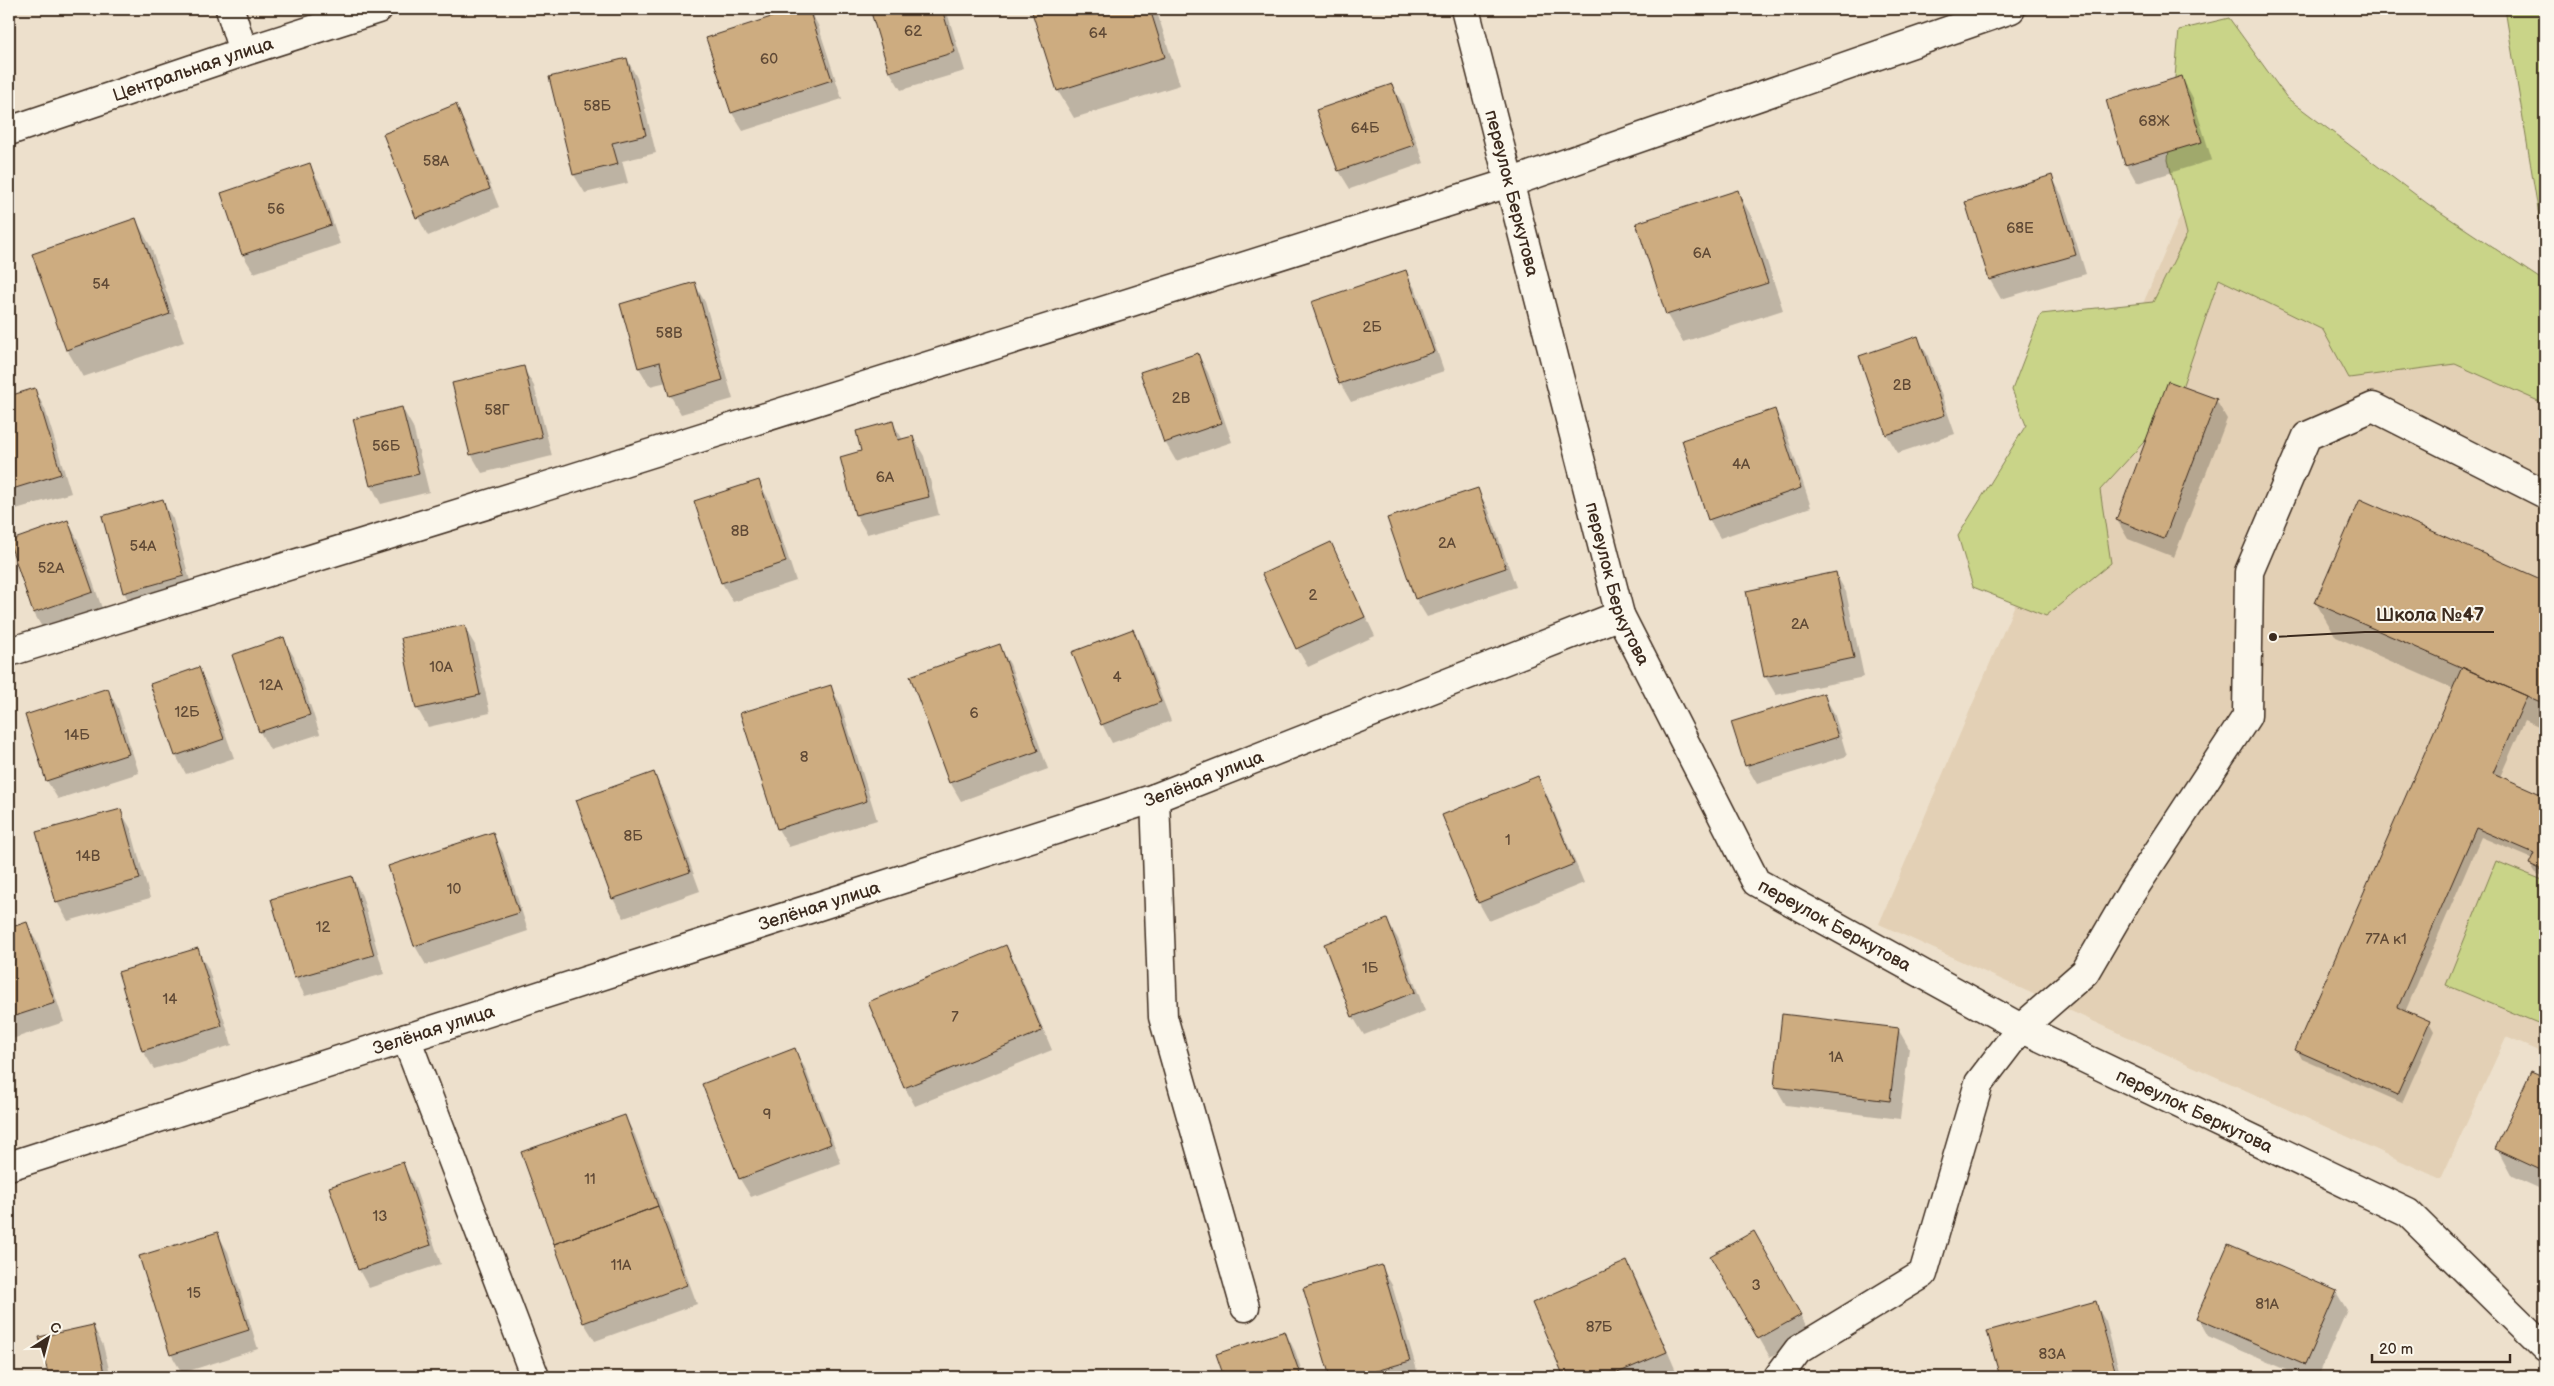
<svg xmlns="http://www.w3.org/2000/svg" width="2554" height="1386" font-family="'Balsamiq Sans',sans-serif">
<style>
.built{fill:#e3d0b5}
.green{fill:#c9d488;stroke:#827f53}
.shadow{fill:#0003}
.building{fill:#cdac80;stroke:#3b2a1e}
.lines{fill:none;stroke-linecap:round;stroke-linejoin:round}
.minor-casing{stroke:#3b2a1e;stroke-width:31}
.minor{stroke:#fbf7ec;stroke-width:28}
.labels{text-anchor:middle;stroke-width:4;stroke-linejoin:round;paint-order:stroke}
.number-label{font-size:15px;fill:#604a36}
.street-label{font-size:18px;fill:#3b2a1e;stroke:#fbf7ec}
.leader{fill:none;stroke:#3b2a1e;stroke-width:2}
.callout-dot{fill:#3b2a1e;stroke:#fbf7ec;stroke-width:2}
.callout-label{font-size:19px;text-anchor:middle;font-weight:bold;fill:#3b2a1e;stroke:#fbf7ec;stroke-width:4;stroke-linejoin:round;paint-order:stroke}
</style>
<rect width="100%" height="100%" fill="#ede0cc"/>
<filter id="ink" filterUnits="userSpaceOnUse"><feTurbulence type="fractalNoise" baseFrequency=".02" numOctaves="2"/><feDisplacementMap in="SourceGraphic" scale="10" xChannelSelector="R" yChannelSelector="G"/><feConvolveMatrix kernelMatrix="1 2 1 2 8 2 1 2 1" color-interpolation-filters="sRGB"/></filter>
<g filter="url(#ink)">
<path class="built" d="M2188,198L2545,350V1054L2506,1037L2441,1179L1879,924Z"/>
<path class="green" d="M2505,9H2545V252Z
M2229,18L2287,98L2428,204L2545,282V404L2455,364L2349,378L2323,330L2219,279L2175,408L2100,490L2111,563L2046,616L1973,587L1958,536L2026,425L2012,390L2041,314L2153,302L2187,234L2168,160L2179,30Z
M2496,861L2545,881V1026L2446,985Z"/>
<path class="shadow" d="M800,9H809L818,25L842,99L743,131L732,113L708,39Z
M871,9H946L965,71L901,90L890,72Z
M1032,9H1156L1180,85L1074,118L1058,91Z
M627,59L637,78L656,153L622,161L628,183L585,193L574,175Z
M2182,78L2192,96L2212,160L2137,183L2127,165L2107,101Z
M1392,85L1403,104L1424,163L1350,189L1339,171L1318,111Z
M455,106L466,125L499,207L428,236L418,217Z
M309,164L320,183L340,244L254,273L243,255Z
M2052,177L2062,196L2086,274L2001,299L1990,280L1966,202Z
M1737,191L1753,219L1783,310L1683,342L1667,315L1638,224Z
M136,220L151,247L184,342L83,377L67,350Z
M1405,272L1416,290L1444,371L1351,402L1340,383Z
M694,283L705,302L733,399L681,414L670,395L667,382L650,386L639,368Z
M1918,338L1928,356L1955,434L1898,453L1887,435L1861,357Z
M1198,354L1208,373L1232,442L1176,461L1165,442Z
M523,367L534,386L552,456L482,473L471,454Z
M35,390L45,409L71,493L9,511V397Z
M2216,400L2227,419L2174,557L2128,539L2117,520Z
M402,408L413,427L429,492L381,504L371,485Z
M1774,410L1785,429L1811,507L1720,538L1709,519Z
M893,423L903,440L913,437L924,456L939,515L867,534L856,515L841,458L863,452Z
M758,481L769,500L796,581L733,602L722,583L695,502Z
M1477,489L1488,508L1516,587L1427,617L1416,599L1389,519Z
M162,501L173,519L194,595L134,611L124,592Z
M2361,501L2545,582V729L2525,720L2500,777L2545,797V877L2536,873L2530,864L2533,859L2481,837L2405,1012L2429,1022L2434,1031L2402,1103L2302,1059L2297,1050L2454,689L2336,637L2316,603Z
M68,522L78,540L103,611L44,631L34,613L9,542Z
M1331,544L1375,636L1308,667L1297,648Z
M1836,574L1846,592L1864,677L1776,695L1765,676Z
M464,627L475,645L490,713L428,727L417,708Z
M1133,630L1143,649L1171,721L1112,743L1102,724Z
M283,639L294,657L320,734L270,750L260,732Z
M999,646L1010,664L1048,769L961,801L950,782Z
M198,669L209,687L234,758L186,774L176,756Z
M830,686L841,705L877,820L789,847L778,829Z
M107,689L118,708L139,773L58,799L47,781L26,716Z
M1824,695L1834,713L1847,756L1757,784L1746,765Z
M654,774L664,792L700,891L624,918L613,899L578,800Z
M1538,778L1548,797L1584,883L1489,921L1479,903L1444,816Z
M120,810L131,829L150,898L68,921L57,902Z
M492,834L503,853L528,931L426,965L415,946L390,867Z
M352,877L362,896L384,974L305,996L295,977Z
M1387,921L1398,939L1425,1011L1364,1035L1353,1017Z
M26,924L37,942L64,1022L9,1040V930Z
M1006,946L1016,965L1052,1050L915,1106L905,1088L870,1003Z
M197,949L208,968L232,1045L154,1069L143,1051Z
M1898,1029L1909,1048L1900,1119L1786,1105L1775,1086Z
M794,1049L805,1068L841,1163L751,1197L740,1179L704,1084Z
M2532,1073L2545,1079V1191L2512,1176L2497,1148Z
M624,1116L635,1135L697,1304L595,1341L584,1323L523,1152Z
M402,1164L413,1182L441,1264L369,1288L359,1270Z
M1753,1232L1811,1334L1770,1357L1712,1256Z
M217,1233L228,1252L258,1349L182,1373L171,1354Z
M1626,1263L1637,1281L1676,1371L1661,1377H1566L1533,1303Z
M1381,1266L1392,1285L1419,1377H1331L1305,1289Z
M2336,1292L2347,1310L2318,1377H2302L2208,1336L2198,1318Z
M2095,1303L2106,1322L2121,1377H2118L2102,1321H2100L2115,1377H2001L1989,1332Z
M93,1326L103,1345L111,1377H50L41,1337Z
M1285,1332L1295,1351L1304,1377H1225L1218,1355Z"/>
<path class="building" d="M796,9H809L832,80L731,113L706,38Z
M870,9H942L955,52L889,72Z
M1031,9H1150L1165,57L1057,91Z
M627,58L646,135L612,143L618,164L573,175L549,77Z
M2182,76L2202,142L2125,165L2106,100Z
M1392,84L1414,145L1338,171L1316,110Z
M456,104L490,189L416,218L383,134Z
M310,163L331,225L242,255L221,193Z
M2052,175L2076,255L1989,280L1965,202Z
M1738,190L1768,283L1666,315L1636,223Z
M136,218L170,314L66,350L32,254Z
M1406,270L1434,352L1339,384L1311,302Z
M695,282L723,380L669,396L660,362L638,368L620,304Z
M1918,336L1945,415L1886,435L1859,356Z
M1198,353L1222,423L1164,443L1140,372Z
M524,366L542,437L470,455L452,383Z
M2168,381L2217,399L2164,539L2116,520Z
M35,388L61,474L9,490V396Z
M402,407L419,474L370,486L353,419Z
M1775,409L1801,488L1708,520L1682,440Z
M893,421L898,440L913,436L929,497L855,515L840,457L861,451L856,431Z
M759,480L786,562L721,583L694,501Z
M1478,488L1506,568L1415,599L1387,518Z
M163,499L184,576L123,593L102,516Z
M2360,499L2545,581V704L2315,603Z
M68,520L93,592L33,613L9,541Z
M1331,542L1365,617L1296,649L1262,574Z
M1836,572L1854,658L1764,677L1746,591Z
M465,625L480,695L416,709L401,638Z
M1133,629L1161,702L1101,725L1072,652Z
M284,637L310,715L259,732L232,655Z
M1000,644L1038,751L949,783L910,676Z
M199,667L224,739L175,756L150,684Z
M2462,667L2527,696L2493,773L2545,796V871L2529,864L2534,853L2476,828L2398,1007L2430,1021L2397,1095L2295,1050Z
M831,685L867,801L777,829L740,713Z
M108,688L129,754L46,781L25,715Z
M1824,693L1838,737L1745,766L1731,722Z
M654,772L690,872L612,899L576,800Z
M1538,776L1574,864L1478,903L1442,815Z
M121,809L140,879L56,903L36,832Z
M493,832L519,913L414,946L388,866Z
M352,876L374,955L294,978L271,899Z
M1387,919L1415,992L1352,1017L1324,944Z
M27,922L55,1003L9,1018V928Z
M1006,945L1042,1031L904,1088L868,1002Z
M198,948L222,1026L142,1051L118,972Z
M1782,1014L1899,1028L1890,1101L1774,1087Z
M795,1048L831,1144L739,1179L702,1084Z
M2531,1071L2545,1077V1172L2495,1149Z
M625,1115L658,1206L554,1244L521,1152Z
M403,1162L431,1245L358,1270L329,1187Z
M658,1206L687,1285L583,1323L554,1244Z
M1754,1231L1801,1315L1758,1339L1710,1256Z
M218,1232L249,1330L170,1355L139,1256Z
M2228,1244L2337,1291L2305,1365L2196,1318Z
M1627,1261L1667,1352L1608,1377H1564L1532,1303Z
M1382,1265L1410,1361L1356,1377H1330L1303,1288Z
M2096,1301L2117,1377H2000L1987,1331Z
M93,1325L105,1377H49L39,1337Z
M1285,1331L1301,1377H1224L1216,1354Z"/>
<g class="lines">
<defs>
<g id="minor">
<path d="M230,9L243,52"/>
<path id="s1" d="M1465,9L1620,615L1756,882L2021,1028L2408,1213L2545,1348"/>
<path id="s2" d="M9,131L243,52L378,9"/>
<path d="M9,652L528,492L1509,183L2011,9"/>
<path d="M1155,798L1163,1017L1245,1307"/>
<path d="M406,1038L535,1377"/>
<path id="s3" d="M9,1166L1155,798L1620,615"/>
<path d="M1778,1377L1798,1350L1923,1274L1979,1083L2021,1028L2085,972L2131,893L2247,716L2249,572L2307,436L2373,407L2545,494"/>
</g>
</defs>
<use href="#minor" class="minor-casing"/>
<use href="#minor" class="minor"/>
</g>
</g>
<g class="labels">
<g class="number-label">
<text x="913" y="36">62</text>
<text x="1098" y="38">64</text>
<text x="769" y="64">60</text>
<text x="597" y="111">58Б</text>
<text x="2154" y="126">68Ж</text>
<text x="1365" y="133">64Б</text>
<text x="436" y="166">58А</text>
<text x="276" y="214">56</text>
<text x="2020" y="233">68Е</text>
<text x="1702" y="258">6А</text>
<text x="101" y="289">54</text>
<text x="1372" y="332">2Б</text>
<text x="669" y="338">58В</text>
<text x="1902" y="390">2В</text>
<text x="1181" y="403">2В</text>
<text x="497" y="415">58Г</text>
<text x="386" y="451">56Б</text>
<text x="1741" y="469">4А</text>
<text x="885" y="482">6А</text>
<text x="740" y="536">8В</text>
<text x="1447" y="548">2А</text>
<text x="143" y="551">54А</text>
<text x="51" y="573">52А</text>
<text x="1313" y="600">2</text>
<text x="1800" y="629">2А</text>
<text x="441" y="672">10А</text>
<text x="1117" y="682">4</text>
<text x="271" y="690">12A</text>
<text x="187" y="717">12Б</text>
<text x="974" y="718">6</text>
<text x="77" y="740">14Б</text>
<text x="804" y="762">8</text>
<text x="633" y="841">8Б</text>
<text x="1508" y="845">1</text>
<text x="88" y="861">14В</text>
<text x="454" y="894">10</text>
<text x="323" y="932">12</text>
<text x="2386" y="944">77А к1</text>
<text x="1370" y="973">1Б</text>
<text x="170" y="1004">14</text>
<text x="955" y="1022">7</text>
<text x="1836" y="1062">1А</text>
<text x="767" y="1119">9</text>
<text x="590" y="1184">11</text>
<text x="380" y="1221">13</text>
<text x="621" y="1270">11А</text>
<text x="1756" y="1290">3</text>
<text x="194" y="1298">15</text>
<text x="2267" y="1309">81А</text>
<text x="1599" y="1332">87Б</text>
<text x="2052" y="1359">83А</text>
</g>
<g class="street-label">
<text dy="6" stroke="none"><textPath href="#s2" startOffset="194">Центральная улица</textPath></text>
<text dy="6" stroke="none"><textPath href="#s1" startOffset="190">переулок Беркутова</textPath></text>
<text dy="6" stroke="none"><textPath href="#s1" startOffset="595">переулок Беркутова</textPath></text>
<text dy="6" stroke="none"><textPath href="#s3" startOffset="1256">Зелёная улица</textPath></text>
<text dy="6" stroke="none"><textPath href="#s3" startOffset="851">Зелёная улица</textPath></text>
<text dy="6" stroke="none"><textPath href="#s1" startOffset="1015">переулок Беркутова</textPath></text>
<text dy="6" stroke="none"><textPath href="#s3" startOffset="446">Зелёная улица</textPath></text>
<text dy="6" stroke="none"><textPath href="#s1" startOffset="1420">переулок Беркутова</textPath></text>
</g>
</g>
<path class="leader" d="M2273 637L2365 632H2494"/>
<circle class="callout-dot" cx="2273" cy="637" r="5"/>
<g class="callout-label">
<text x="2430" y="621">Школа №47</text>
</g>
<rect width="2554" height="1386" fill="none" stroke="#fbf7ec" stroke-width="30"/>
<rect x="15" y="15" width="2524" height="1356" fill="none" stroke="#3b2a1e" stroke-width="2" filter="url(#ink)"/>
<g transform="translate(48 1338) rotate(36)" stroke="#fbf7ec" stroke-width="4" paint-order="stroke">
<path d="M0-4L9 19L0 12L-9 19Z" fill="#3b2a1e"/>
<text y="-8" font-size="14" font-weight="bold" text-anchor="middle" fill="#3b2a1e">С</text>
</g>
<path d="M2372 1354v8h138v-8" fill="none" stroke="#3b2a1e" stroke-width="2.5"/>
<text x="2379" y="1354" font-size="15" fill="#3b2a1e" stroke="#fbf7ec" stroke-width="4" paint-order="stroke">20 m</text>
</svg>
